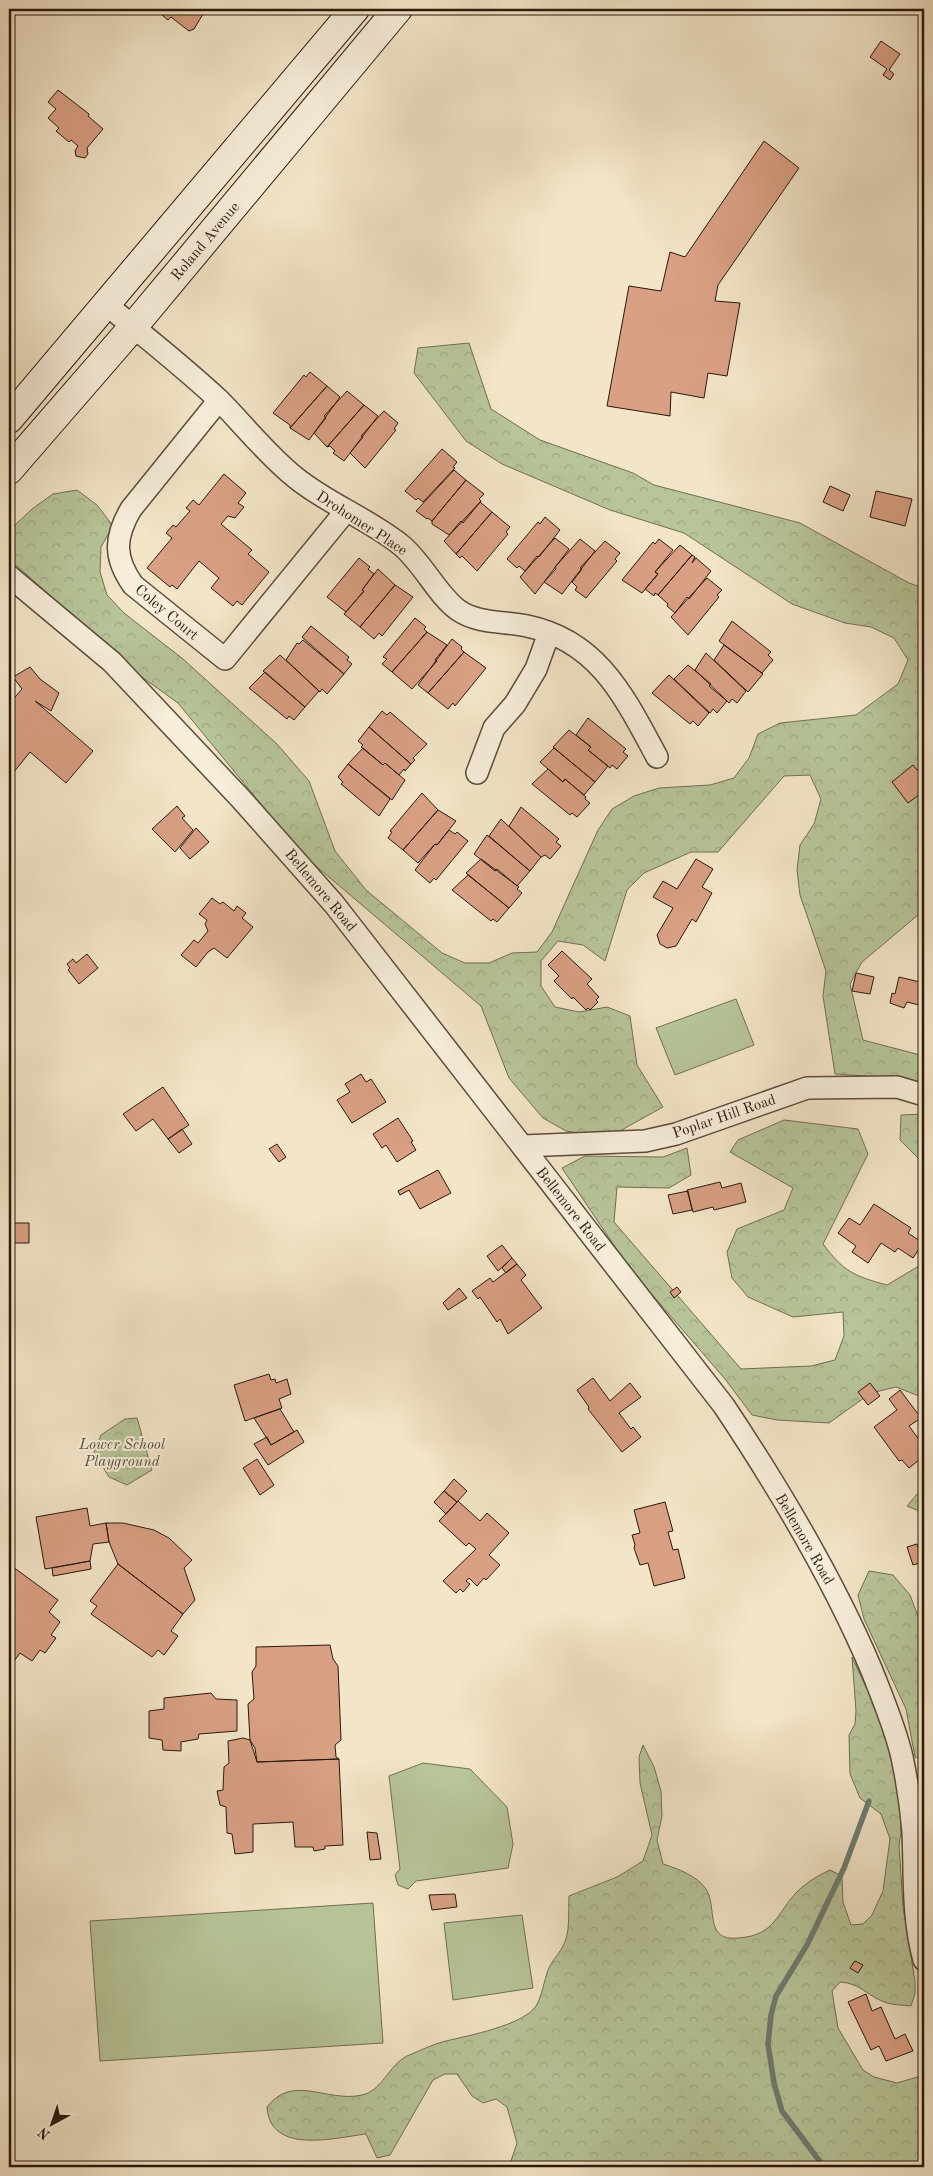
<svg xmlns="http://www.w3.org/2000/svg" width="933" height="2176" font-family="'Old Standard TT',serif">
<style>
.forest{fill:url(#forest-crowns);stroke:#706e53}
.pitch{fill:#b7c599;stroke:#706e53}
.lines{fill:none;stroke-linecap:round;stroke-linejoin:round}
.stream{stroke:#6e7c74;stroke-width:5.5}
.building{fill:#d9a084;stroke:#2a180d}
.street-casing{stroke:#5c4b3c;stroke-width:24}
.secondary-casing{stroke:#2a180d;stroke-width:30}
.street{stroke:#f7eedb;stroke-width:21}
.secondary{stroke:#f7eedb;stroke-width:28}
.labels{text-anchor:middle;stroke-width:4;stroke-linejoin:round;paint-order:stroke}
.street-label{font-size:15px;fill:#2a180d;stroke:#f7eedb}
.park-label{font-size:15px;font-style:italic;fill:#544c37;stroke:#f7eedb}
</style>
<defs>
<pattern id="forest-crowns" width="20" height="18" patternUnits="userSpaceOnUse" patternTransform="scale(1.25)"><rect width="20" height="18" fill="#b7c599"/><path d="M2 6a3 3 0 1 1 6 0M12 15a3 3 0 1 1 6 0" fill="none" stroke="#9ea883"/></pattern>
</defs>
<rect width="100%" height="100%" fill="#f3e5c8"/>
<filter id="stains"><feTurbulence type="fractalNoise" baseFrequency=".004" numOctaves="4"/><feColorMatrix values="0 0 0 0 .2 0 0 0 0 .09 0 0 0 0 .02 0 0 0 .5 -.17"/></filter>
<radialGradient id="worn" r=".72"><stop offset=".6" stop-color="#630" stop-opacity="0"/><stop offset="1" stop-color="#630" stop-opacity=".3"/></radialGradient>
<path class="forest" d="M469,343L491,409L540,440L633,473L654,485L800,523L909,583L924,588V910L862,962L850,984L863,1040L924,1056V1084L907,1079L835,1074L823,996L826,971L800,895L797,870L800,845L814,824L821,799L810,775L784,776L718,852H691L644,873L627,890L605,961L583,945L558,941L541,961V986L555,1007L579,1012L607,1007L630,1016L637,1065L663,1107L618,1132L592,1135L566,1131L543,1118L509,1078L481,1006L303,855L178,703L142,677L9,559V534L14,526L32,509L53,494L77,490L97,505L113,526L101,547L100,572L107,595L124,613L183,659L277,744L309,781L335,851L366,890L442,953L465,963H489L512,953L537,952L552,932L598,830L612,809L634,796L659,788L710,785L734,778L749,758L758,734L780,723L856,715L898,684L908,660L894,638L871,627L845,623L792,604L684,533L610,510L502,464L466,441L414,373L418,348Z
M924,1114V1164L900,1140L901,1115Z
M784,1120L858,1129L868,1154L823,1244C844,1272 854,1276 887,1285L924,1263V1398L896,1387L871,1393L829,1423L777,1420L752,1415L725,1379L630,1269L562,1168L585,1156L663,1157L687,1148L691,1175L669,1188L617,1187L614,1222L741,1369L811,1366L835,1360L844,1336L843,1312L793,1317L748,1297L732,1278L727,1252L737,1229L784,1210L793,1188L730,1152L738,1140Z
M137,1418L152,1470L127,1485L109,1477L94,1452L101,1435L125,1419Z
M924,1486V1513L907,1506Z
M869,1571L893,1575L910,1595L924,1632V1761L915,1757L906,1709L864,1619L858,1595Z
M852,1657L867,1689L881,1710L898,1768L901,1833L899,1846L903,1907L915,1981V1993L911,2006C902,2005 895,2005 887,2003C868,1997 861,1983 840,1982L832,1991L838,2028L863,2070L874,2077L897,2083L924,2075V2167H509L517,2143L507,2107L496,2099L483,2103L472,2096L457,2074H445L433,2080L390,2155L377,2158L366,2134C334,2138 270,2155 267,2107C293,2073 327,2103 362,2095C382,2091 389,2065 407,2056C419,2051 433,2044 446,2041C467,2036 524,2025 536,2006C542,1996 544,1981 548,1970C551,1962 558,1955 562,1948C571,1933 568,1913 569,1896L617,1877L643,1861L652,1835L640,1783L639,1757L643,1745L654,1767L661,1791L662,1816L657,1840L663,1864C678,1869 696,1875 706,1889C718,1907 703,1942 739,1938C776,1935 776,1913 798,1891C807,1882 819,1875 830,1870L842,1876L843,1902L851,1925L863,1924L872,1915L883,1891L890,1839L881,1814L860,1798L850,1774L849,1735L855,1724L856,1711Z"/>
<path class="pitch" d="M736,999L754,1045L675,1075L656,1028Z
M423,1763L470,1769L507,1807L513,1844L508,1868L416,1881L408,1889L398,1885L395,1875L400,1869L389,1776Z
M373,1903L383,2043L100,2061L90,1921Z
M522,1915L533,1988L453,2000L444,1923Z"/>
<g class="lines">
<path class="stream" d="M824,2167L782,2111L774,2083L768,2044L771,2015L776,1996L807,1945L844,1868L869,1801"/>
</g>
<path class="building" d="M159,9H206L194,29L189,31L171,17L168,20L157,11Z
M881,41L900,54L889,70L894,74L890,80L883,75L887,69L870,57Z
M58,90L89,114L88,116L103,129L87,148L88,154L85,158L76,156L75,151L78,146L71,140L69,142L56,131L59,128L48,118L56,109L48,102Z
M764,141L799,168L718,285L715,301L740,303L727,376L708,373L704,398L671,392L670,416L607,406L629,286L661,291L670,252L685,257Z
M310,372L327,386L290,428V425L273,413L304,375L306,377Z
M327,386L340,397L309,440L290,428Z
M347,391L364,405L327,447L314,433L326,418L324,416Z
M364,405L378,416L344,461L333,453L335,451L330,446L327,447Z
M384,411L398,423L394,429L396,430L365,468L350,453L363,437L361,436Z
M442,449L457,462L453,467L455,468L423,502L418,498L416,500L405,491Z
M454,470L466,480L432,521L428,518L427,519L416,511Z
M224,474L246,493L238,503L244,507L235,518L228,516L221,524L252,550L248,554L269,572L242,605L237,601L233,606L211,588L219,578L199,561L177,589L172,585L170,587L147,568L172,538L166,533L173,525L176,527L190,511L186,508L193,500L199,505Z
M466,480L484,494L479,499L481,501L463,523L461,521L449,535L432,524V521Z
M830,486L850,495L843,511L823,502Z
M876,491L912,499L905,526L870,517Z
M480,502L492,512L456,554L444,541Z
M492,512L510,527L506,532L508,534L477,571L462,556L460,558L456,554Z
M545,517L560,530L539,557L537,556L525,571L519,566L517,568L507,559L538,522L540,524Z
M555,538L569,549L535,594L520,577Z
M580,539L595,551L562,594L544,582L556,569L555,567Z
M659,539L673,550L655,572L658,574L642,593L622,580L653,542L655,544Z
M605,541L620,553L615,559L617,561L586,598L575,590L577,587L572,582L582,569L580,568Z
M680,545L692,555L658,595L655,593L654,596L645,589L658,574L655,572Z
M692,555L695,557L692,563L696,558L711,571L689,599L687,597L675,613L667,606L668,604L658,595Z
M359,558L370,567L368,569L374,574L362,590L364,591L346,612L327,597Z
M378,569L395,585L360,627L344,614L364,591L362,590Z
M707,578L722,590L717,595L719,597L688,635L671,617Z
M395,585L413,597L382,636L379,633L374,639L360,627Z
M415,618L426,627L424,629L427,632L392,672L382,664L387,659L383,657Z
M732,621L771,652L768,655L773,660L762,673L719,641Z
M311,626L349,657L347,660L352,664L344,674L302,637Z
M427,632L447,645L435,660L437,661L412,689L392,672Z
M452,639L462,647L461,649L464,652L428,693L418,685Z
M303,640L344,674L327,694L322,689L320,692L286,660L297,643L299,644Z
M724,645L763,674L748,692L714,660Z
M464,652L486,668L455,706L453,703L448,709L428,693Z
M706,653L746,691L737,703L732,699L729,703L727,701L695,670Z
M280,655L319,691L305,707L263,671Z
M688,665L711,684L709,686L727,701L717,713L713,709L710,713L674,679Z
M30,667L40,679L59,693L51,711L35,701L93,751L66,783L30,752L9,778V704L22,689L13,677Z
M265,672L305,707L294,720L289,716L287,719L249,688Z
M669,675L709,713L698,726L693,721L690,724L652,693Z
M382,711L387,715L390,712L427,744L413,758L415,760L411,764L369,727Z
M588,718L626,749L623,752L628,756L617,769L612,765L610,768L588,750L591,747L576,735Z
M369,727L411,764L405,771L404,769L399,775L385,763L383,765L361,747L363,745L358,741Z
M569,730L591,747L588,750L608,766L595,782L553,747Z
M363,748L383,765L385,763L405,780L392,800L348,764Z
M554,748L595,782L584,795L565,779L563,782L540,762Z
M348,764L390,799L379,816L341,784L343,782L338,777Z
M913,765L917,770L923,766L924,767V791L908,803L892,782Z
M548,769L563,782L565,779L586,797L585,799L590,803L577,817L572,813L570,815L532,784Z
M422,793L438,810L403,850L388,838L392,832L390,831Z
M177,806L185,816L182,818L193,830L175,852L152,829Z
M521,807L559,839L556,842L561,846L550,859L545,855L541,857L509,826Z
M438,810L456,821L437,845L435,844L418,863L403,850Z
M501,819L541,857L530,871L489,836Z
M196,828L209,842L190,859L180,848Z
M449,830L455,834L457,832L468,841L436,880L434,878L430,883L415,870L435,844L437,845Z
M487,835L530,871L517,886L497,869L495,871L474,854Z
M481,859L519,887L517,889L522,893L509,908L466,873Z
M696,859L713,869L702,887L712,893L696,922L692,919L676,946L667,948L660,944L657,935L673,908L653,897L663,881L677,889Z
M468,875L509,908L497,922L493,919L491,921L452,890Z
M212,898L220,904L223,902L234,911L237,906L246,913L242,918L253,927L227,958L214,948L208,952L196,967L181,955L194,940L198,943L208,931L205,924L207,920L199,914Z
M562,951L592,979L587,984L599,997L596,1000L598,1002L590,1010L588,1008L586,1010L573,997L572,999L554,981L559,976L548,965Z
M87,954L98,968L79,984L68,970L70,968L67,964L73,959L76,963Z
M856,973L874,977L870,994L852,991Z
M899,977L924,983V1011L922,1010L923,1006L907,1002L904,1008L890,1003L892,993L895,994Z
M361,1074L366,1082L371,1079L386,1102L352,1123L337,1100L350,1092L345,1084Z
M163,1087L189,1125L168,1139L153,1119L136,1131L123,1114Z
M398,1118L413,1141L411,1142L416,1150L397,1162L386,1145L382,1148L373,1134Z
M182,1129L192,1144L179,1153L168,1139Z
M277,1144L286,1157L279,1162L269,1149Z
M438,1170L451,1193L420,1209L409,1190L400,1195L398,1191Z
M720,1182L722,1188L741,1183L746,1202L714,1210L713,1207L693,1212L687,1190Z
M688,1191L692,1210L673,1214L668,1195Z
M874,1204L911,1228L908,1233L923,1243L913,1258L898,1248L895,1252L881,1243L868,1263L852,1252L856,1246L838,1233L849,1218L860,1225Z
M10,1223H29V1243H9Z
M502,1245L512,1258L498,1271L487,1256Z
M512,1258L517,1264L506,1273L502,1268Z
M517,1264L526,1275L521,1280L542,1308L508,1334L500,1319L497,1322L480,1297L478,1299L472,1291L490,1278L493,1282Z
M677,1287L681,1292L674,1298L670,1292Z
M459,1288L467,1298L448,1310L443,1303Z
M269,1374L271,1380L275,1379L276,1383L287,1379L291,1394L279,1399L282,1408L245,1421L234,1385Z
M593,1378L610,1401L630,1383L641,1397L619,1413L631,1429L633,1427L641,1437L622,1452L588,1409L589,1407L577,1390Z
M870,1383L880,1396L868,1405L858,1392Z
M900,1390L921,1418L909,1426L923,1445L921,1447L924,1456L909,1468L902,1460L899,1461L874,1427L897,1410L889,1399Z
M280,1409L294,1432L271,1445L254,1418Z
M297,1430L304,1442L268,1465L254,1444L267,1437L271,1445Z
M257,1459L274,1485L260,1495L243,1468Z
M454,1479L467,1491L457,1502L444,1491Z
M444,1491L457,1502L446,1514L434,1502Z
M458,1501L480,1521L487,1513L509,1533L489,1555L500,1565L486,1580L484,1578L477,1586L469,1578L466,1581L470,1584L463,1592L460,1589L456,1593L443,1581L476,1549L469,1543L466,1546L439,1521Z
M665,1502L673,1531L668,1532L673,1550L678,1549L685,1578L654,1586L648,1563L640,1565L634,1548L635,1545L632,1535L640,1533L634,1510Z
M87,1508L90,1526L106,1523L109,1542L93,1544L90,1561L45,1569L36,1517Z
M106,1523H123L154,1530L169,1538L192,1560L184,1568L195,1600L183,1614L118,1564L109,1542Z
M917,1544L923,1562L913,1565L907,1547Z
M90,1561L91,1569L53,1576L52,1568Z
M9,1564L58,1600L49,1612L60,1622L51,1635L56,1638L45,1653L40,1650L32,1661L20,1653L9,1668Z
M118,1564L183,1614L171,1631L178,1636L164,1655L158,1650L152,1657L91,1614L97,1606L90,1601Z
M330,1645L333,1659L338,1666L341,1740L335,1745L336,1757L339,1759L257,1762L255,1748L250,1740L248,1704L254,1699L252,1672L256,1666V1647Z
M211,1693L216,1699L237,1700V1731L199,1734L198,1739L181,1742V1751L163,1750L162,1740L149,1738V1711L164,1709V1698Z
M243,1738L250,1740L257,1762L339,1759L343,1845L325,1846V1849L314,1851L313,1847H295L293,1822L253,1824V1852L235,1854L232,1834L227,1833L226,1807L220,1805L217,1791L223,1790L224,1767L229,1763L228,1741Z
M367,1832L377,1833L381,1859L370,1860Z
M455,1894L457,1907L432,1910L429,1895Z
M855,1961L863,1965L858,1973L850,1968Z
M866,1994L872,2011L881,2007L895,2039L905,2034L913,2051L886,2061L879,2046L871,2050L848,2002Z"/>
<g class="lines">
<defs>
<path id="street" d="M107,305C144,336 184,367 219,400C245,426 267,455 296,478C328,504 369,519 401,545C423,563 438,596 458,610C478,624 504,621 527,626C599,641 625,698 657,757
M219,400L131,509C114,538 114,558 133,585L225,659L345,512
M9,576L112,662L241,799L334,904L724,1406C780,1490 833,1578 872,1671C883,1699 895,1727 902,1757C907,1781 911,1807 913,1832C915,1875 912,1917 924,1960
M477,773L494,728L515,704L536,669L549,633
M523,1146L645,1141L676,1134L807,1088L897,1087L924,1095"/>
<path id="secondary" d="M9,419L355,9
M9,470L133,327L398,9"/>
</defs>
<use href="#street" class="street-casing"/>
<use href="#secondary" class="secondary-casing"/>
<use href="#street" class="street"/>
<use href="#secondary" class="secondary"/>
</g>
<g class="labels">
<g class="street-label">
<text transform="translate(205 241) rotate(-50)" y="5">Roland Avenue</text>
<text transform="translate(362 523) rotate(33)" y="5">Drohomer Place</text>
<text transform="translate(167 612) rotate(40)" y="5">Coley Court</text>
<text transform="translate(321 890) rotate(50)" y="5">Bellemore Road</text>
<text transform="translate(724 1116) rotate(-19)" y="5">Poplar Hill Road</text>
<text transform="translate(571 1209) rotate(52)" y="5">Bellemore Road</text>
<text transform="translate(805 1539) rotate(60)" y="5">Bellemore Road</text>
</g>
<g class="park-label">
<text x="122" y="1449">Lower School<tspan x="122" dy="17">Playground</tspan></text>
</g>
</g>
<rect width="933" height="2176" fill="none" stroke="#f3e5c8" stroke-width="30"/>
<rect x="10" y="10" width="913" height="2156" fill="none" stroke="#2a180d" stroke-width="2.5"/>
<rect x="15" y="15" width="903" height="2146" fill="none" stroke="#2a180d"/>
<g transform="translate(52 2124) rotate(220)" stroke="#f7eedb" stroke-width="4" paint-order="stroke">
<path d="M0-4L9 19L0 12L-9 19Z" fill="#2a180d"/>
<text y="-8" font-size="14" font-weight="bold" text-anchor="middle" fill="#2a180d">N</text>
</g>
<rect width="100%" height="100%" filter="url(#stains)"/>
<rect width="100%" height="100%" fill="url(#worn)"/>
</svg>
